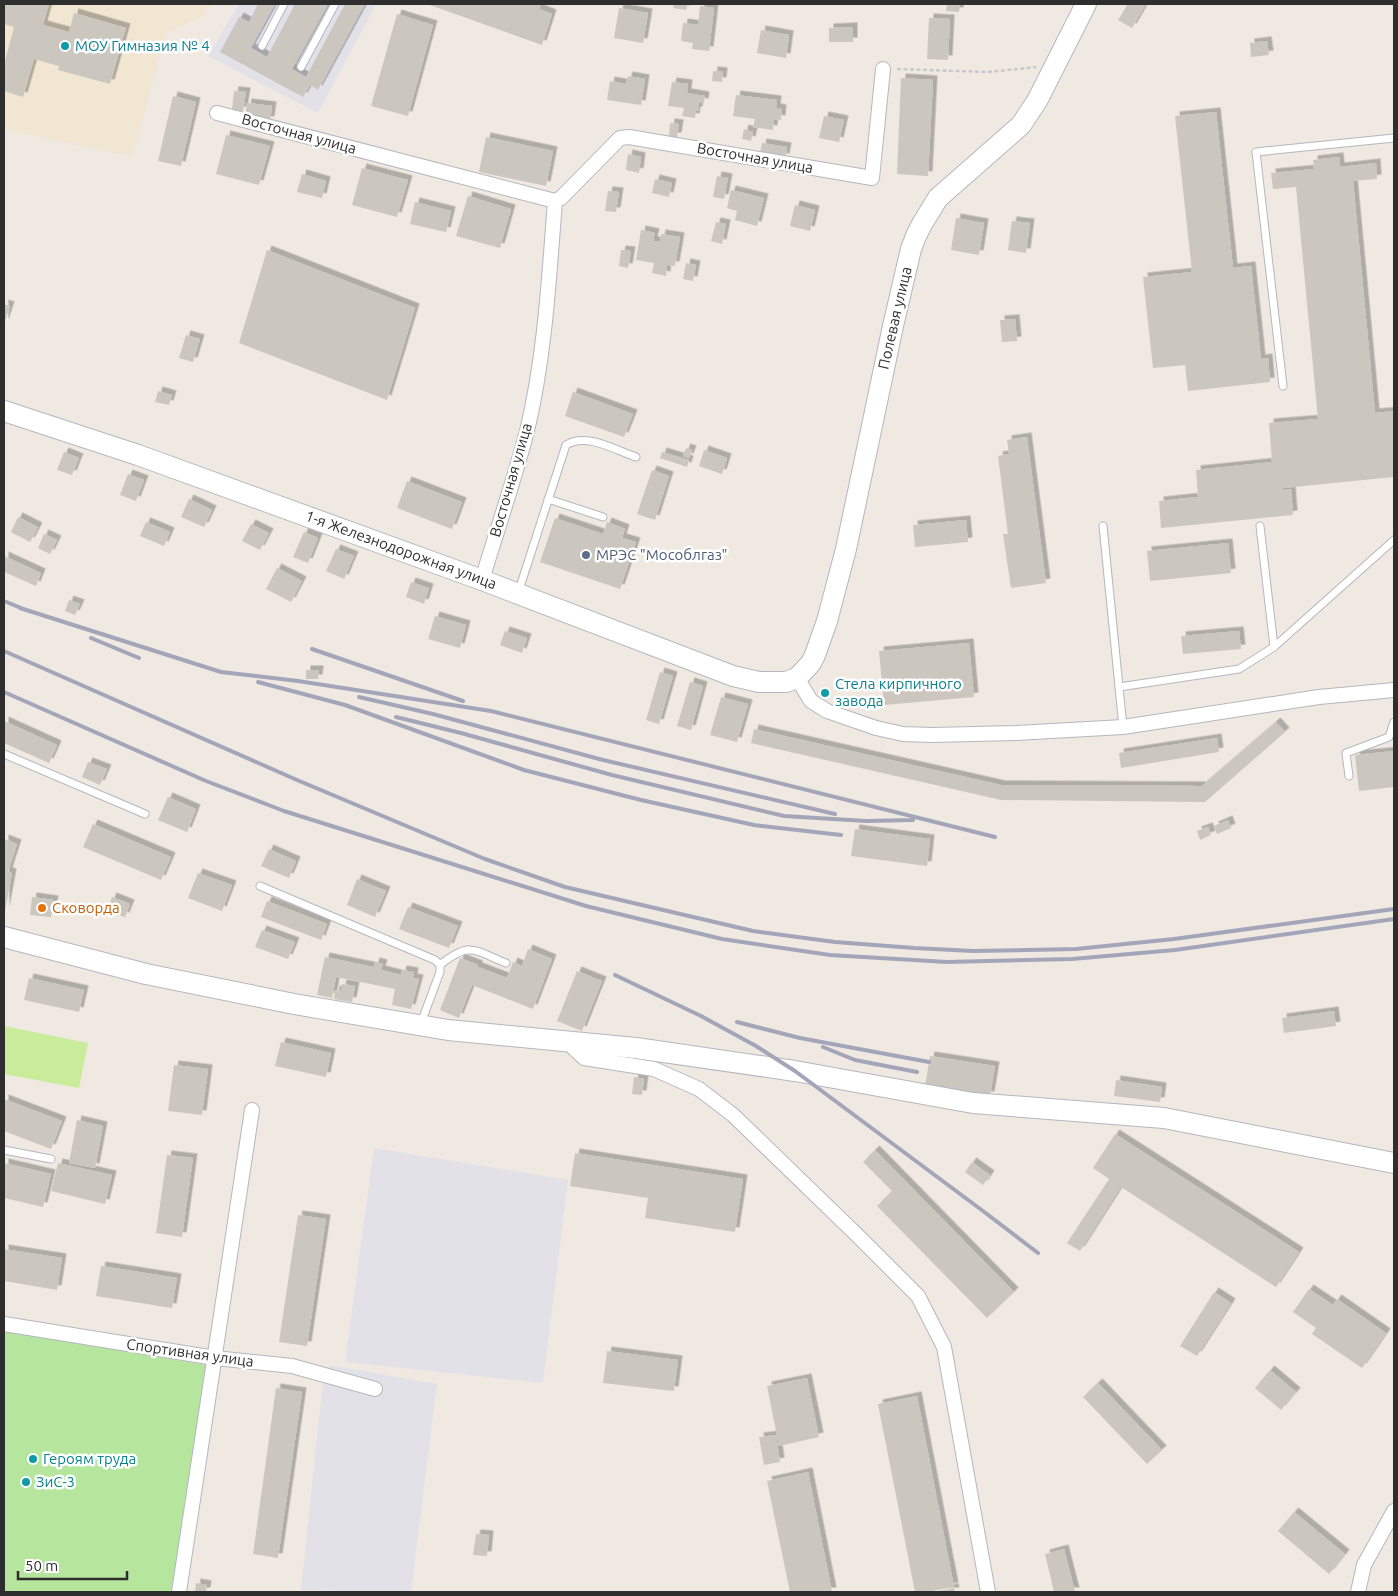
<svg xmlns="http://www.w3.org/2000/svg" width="1398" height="1596" font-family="Ubuntu,sans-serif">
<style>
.industrial{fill:#e3e1e8}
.education{fill:#f0e6d1}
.green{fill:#b6e59e}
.pitch{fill:#c9ec9a}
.building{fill:#cbc7bf;filter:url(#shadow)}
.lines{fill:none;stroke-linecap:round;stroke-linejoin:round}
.lane-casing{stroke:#b4b7c1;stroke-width:9}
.street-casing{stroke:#b4b7c1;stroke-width:16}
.secondary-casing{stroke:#b4b7c1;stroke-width:22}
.path{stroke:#c9c9c9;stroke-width:2.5;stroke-dasharray:4 2.5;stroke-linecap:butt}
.lane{stroke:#fff;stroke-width:7}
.street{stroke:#fff;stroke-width:14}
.secondary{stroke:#fff;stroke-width:20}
.rail{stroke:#a3a6b8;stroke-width:4}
.culture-dot{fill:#0f9aa8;stroke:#fff;stroke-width:2}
.service-dot{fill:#5c6f8a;stroke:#fff;stroke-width:2}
.food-dot{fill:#e8710a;stroke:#fff;stroke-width:2}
.labels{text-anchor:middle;stroke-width:5;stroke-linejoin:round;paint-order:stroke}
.culture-label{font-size:15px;fill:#0d838f;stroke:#fff;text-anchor:start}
.street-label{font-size:15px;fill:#2e2e2e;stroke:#fff}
.service-label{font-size:15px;fill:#4e5e75;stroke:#fff;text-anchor:start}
.food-label{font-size:15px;fill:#c56008;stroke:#fff;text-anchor:start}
</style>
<defs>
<filter id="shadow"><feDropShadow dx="4.5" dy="-4.5" stdDeviation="0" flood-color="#0004"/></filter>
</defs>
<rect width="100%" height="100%" fill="#efe9e1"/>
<path class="industrial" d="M239,4H376L318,113L208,56Z
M374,1148L568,1180L543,1383L345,1362Z
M330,1365L437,1384L411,1592L301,1590L322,1390Z"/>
<path class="education" d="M4,4H211L205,15L166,33L132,157L4,129Z"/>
<path class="green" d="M4,1331L206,1365L172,1592H4Z"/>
<path class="pitch" d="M4,1026L88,1043L79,1088L4,1074Z"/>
<path class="building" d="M4,4H49L43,25L69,32L74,13L126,28L110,84L58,70L59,66L34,59L23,97L4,91V65L14,27L4,24Z
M258,4H275L251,48L267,57L295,4H328L292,69L306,77L345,4H365L318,90L310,85L303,97L220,52L239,17L249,22Z
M427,4H541L539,9L552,14L542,45Z
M674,4H688L686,10L673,8Z
M947,4H960L959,12L946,11Z
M1128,4H1146L1132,28L1118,20Z
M700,6L714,8L709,51L692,49L693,43L681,41L683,23L698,25Z
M619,8L648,13L643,43L614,38Z
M397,14L433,25L408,116L371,106Z
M929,18L950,19L948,60L927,59Z
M853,27V42H829V28Z
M761,30L789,35L786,58L757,53Z
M1267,41L1269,55L1251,57L1250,43Z
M713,71L723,72L722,82L712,81Z
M628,76L645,79L641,105L607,100L610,81L626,84Z
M901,78L933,80L928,176L897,174Z
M672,82L688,84L687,93L705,96L704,103L699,102L698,111H696L695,118L682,116L684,108L668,106Z
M234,91L246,92L243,111L232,110Z
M736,95L777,100L776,108L782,109L781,120L774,119L773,130L753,127L755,119L733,116Z
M173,96L196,102L181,166L158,161Z
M247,103L272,106L270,121L245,118Z
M1216,112L1233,268L1251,266L1261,359L1268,358L1270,382L1188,391L1185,365L1153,368L1143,277L1192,272L1175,116Z
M824,116L844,120L839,142L819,138Z
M670,123L679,124L677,137H669Z
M744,129L753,132L751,141L742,139Z
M226,135L270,146L259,185L216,174Z
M486,137L553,151L546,186L479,172Z
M762,143L787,147L785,158L760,153Z
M628,154L641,157L639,173L626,170Z
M1339,157L1340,167L1376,163L1377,179L1353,181L1375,413L1394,411V477L1283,488V490L1291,489L1293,515L1161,528L1159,501L1198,497L1196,470L1272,462L1269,423L1318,419L1296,187L1273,189L1271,173L1314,169L1313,160Z
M362,168L408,180L397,217L352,205Z
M302,174L326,181L322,198L297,192Z
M717,176L728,178L724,199L713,197Z
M655,179L672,183L669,197L652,193Z
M731,190L764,198L757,226L735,220L737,211L727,208Z
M608,191L619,192L616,212L605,211Z
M468,196L511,209L500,248L456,236Z
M415,202L451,211L446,232L410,224Z
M795,205L815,210L810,231L790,226Z
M956,218L984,223L979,255L951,250Z
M1012,221L1030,223L1026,253L1008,250Z
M716,222L726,224L722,244L711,241Z
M641,230L655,233L653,241L660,242L661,234L680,237L675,266L667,265L666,276L652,273L654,263L636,260Z
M267,250L415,308L387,400L239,343Z
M621,250L631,251L628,268L619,266Z
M686,263L696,265L693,281L683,279Z
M4,304L10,306L4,324Z
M1015,319L1017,341L1002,342L1000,320Z
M186,335L200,339L193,362L179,358Z
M158,391L172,395L169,405L155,402Z
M573,392L633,414L624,437L565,416Z
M1027,437L1046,583L1011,588L1003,534H1008L998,456L1009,454L1007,440Z
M686,448L692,450L689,458L683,456Z
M704,450L727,458L722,474L699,466Z
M64,452L79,458L72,475L57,470Z
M662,452L689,460L687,467L660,458Z
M652,470L669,476L655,520L637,514Z
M128,474L144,480L136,501L120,495Z
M407,481L462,502L452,529L397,508Z
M189,499L212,510L204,527L181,517Z
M18,517L38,527L30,542L11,532Z
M555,518L603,534L607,522L625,529L622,538L636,542L620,589L540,562Z
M966,520L968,542L915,547L913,525Z
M146,522L170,532L164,546L140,536Z
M251,524L269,533L260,550L242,541Z
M304,532L318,538L308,563L293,557Z
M44,534L57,540L50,554L38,548Z
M1228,543L1231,573L1150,581L1147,551Z
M336,549L354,556L344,579L326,571Z
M4,556L41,573L36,586L4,572Z
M277,568L302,581L291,602L266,589Z
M411,582L429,588L424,604L406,597Z
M69,600L80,604L75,615L65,611Z
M435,616L466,625L460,648L428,639Z
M505,631L527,638L522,653L500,645Z
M1239,631L1241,649L1183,654L1181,636Z
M969,643L974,697L884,705L879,651Z
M306,670H319L318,679H306Z
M660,672L673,676L659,724L646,720Z
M690,682L703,686L691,730L677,726Z
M721,697L748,704L737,742L710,735Z
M4,721L57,745L49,763L4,743Z
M1276,722L1285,732L1205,802L1001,800L751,743L754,729L1001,785L1202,786Z
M1217,738L1219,752L1121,768L1119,753Z
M1394,751V787L1359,791L1355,755Z
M88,762L107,769L100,785L82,777Z
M168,797L196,809L187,832L158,820Z
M1228,820L1231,828L1217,834L1214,826Z
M93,824L171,857L161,880L83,847Z
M1208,827L1211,835L1200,840L1197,831Z
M855,829L930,839L927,866L851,856Z
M4,839L17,844L8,872L12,873L5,911Z
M269,849L296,861L289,878L261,866Z
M198,873L232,885L222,911L188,898Z
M357,879L386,891L375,917L347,905Z
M32,897L54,900L51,917L30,915Z
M112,897L130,904L125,917L107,911Z
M267,901L327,924L321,940L261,917Z
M408,907L458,926L449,948L399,929Z
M262,930L295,942L288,959L255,947Z
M528,949L552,959L533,1009L472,985L459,1018L440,1010L460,958L478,965V967L507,978L513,962L522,966Z
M325,957L374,967L375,962L383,964L381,970L401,975L402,970L414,972L413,978L419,979L411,1009L392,1005L395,989L336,977L332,998L317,995Z
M577,971L602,981L582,1031L557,1021Z
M29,978L84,990L79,1012L24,1000Z
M342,984L355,986L352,1002L334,999L335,990L341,991Z
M1334,1011L1336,1026L1284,1033L1282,1018Z
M281,1042L331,1053L326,1077L275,1066Z
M930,1056L995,1066L990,1096L925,1086Z
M174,1065L208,1069L202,1115L168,1111Z
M634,1077L644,1079L642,1095L632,1094Z
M1116,1080L1162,1087L1160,1102L1114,1096Z
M4,1099L62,1121L51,1149L4,1131Z
M77,1120L103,1126L95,1168L69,1163Z
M1115,1134L1299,1252L1276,1287L1121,1187L1080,1251L1067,1243L1109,1179L1093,1168Z
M875,1150L1014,1292L987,1318L877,1206L892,1191L863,1162Z
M575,1153L743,1179L735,1232L645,1218L648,1198L570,1186Z
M167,1155L193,1158L182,1237L156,1233Z
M972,1162L990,1175L983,1185L965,1172Z
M4,1163L51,1174L43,1207L4,1198Z
M58,1163L112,1175L105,1204L51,1191Z
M298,1215L326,1219L307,1346L279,1342Z
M4,1249L62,1258L57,1290L4,1281Z
M101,1266L177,1278L172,1308L96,1296Z
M1309,1289L1333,1305L1337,1299L1386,1333L1362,1368L1312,1334L1316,1328L1293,1312Z
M1214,1292L1231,1303L1197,1356L1180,1346Z
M607,1351L678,1360L674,1391L603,1383Z
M1270,1370L1296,1392L1281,1410L1255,1388Z
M807,1378L819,1437L779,1446L767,1386Z
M1098,1383L1162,1450L1147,1464L1083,1397Z
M276,1388L302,1392L278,1558L253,1554Z
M917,1396L954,1587L926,1592H915L878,1404Z
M776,1435L780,1462L764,1465L759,1437Z
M808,1472L832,1592H790L767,1481Z
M1294,1512L1345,1554L1329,1574L1278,1531Z
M476,1534L489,1535L487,1556L473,1555Z
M1064,1549L1075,1592H1054L1045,1554Z
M196,1583L207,1585L206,1592H195Z
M954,1588L955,1592H938V1591Z"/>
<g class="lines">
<defs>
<path id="lane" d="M262,46L284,4
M301,67L335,4
M1283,386L1256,152L1394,138
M548,499L603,517
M1103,526L1119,687
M1260,526L1274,647
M518,593L566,445C586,432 615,450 636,457
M1123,727L1119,687L1239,669L1274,647L1394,540
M4,754L145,814
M1349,776L1346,753L1389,737L1394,722
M260,886L435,960L440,965V972L421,1023
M440,965C470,941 473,950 506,963
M4,1150L51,1159"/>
<path id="street" d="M217,113L555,201L561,198L620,138L629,137L872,178L883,69
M482,580C497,530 514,481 527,431C545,356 549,278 555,201
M797,678L811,701L827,711L876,728L903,734L932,735L1016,733L1123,727L1319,697L1394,690
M567,1042L584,1058L654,1069L699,1089L733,1115L858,1236L918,1296L944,1347L988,1592
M4,1324L215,1358L292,1366L375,1389
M179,1592L252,1110
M1358,1592L1364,1565L1394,1511"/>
<path id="secondary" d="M4,411L138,455L482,580L733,676L759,682H786L797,678L811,663L815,655L827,621L846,549L893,326L911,249L916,236L922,224L938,198L1021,125L1037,101L1086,4
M4,937L146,974L294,1004L448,1030L636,1048L795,1071L973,1103L1164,1118L1394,1163"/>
</defs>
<use href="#lane" class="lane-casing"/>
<use href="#street" class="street-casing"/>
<use href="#secondary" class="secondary-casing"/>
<path class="path" d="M897,69L988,72L1036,67"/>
<use href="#lane" class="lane"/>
<use href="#street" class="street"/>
<use href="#secondary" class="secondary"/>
<path class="rail" d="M4,601L26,610
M20,608L221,672L298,681L491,711L995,837
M91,638L139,658
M312,649L463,701
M4,651L297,780L485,859L565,887L753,931L835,942L914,948L973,951L1076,949L1174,939L1394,909
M258,682L345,705L524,770L641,800L754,825L841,835
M4,692L206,781L284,811L586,906L722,939L830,955L947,962L1072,959L1175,950L1394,919
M359,697L433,714L603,760L835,814
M396,717L461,733L612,775L784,816L866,821L913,820
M615,975L701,1016L756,1046L795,1071L987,1214L1038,1253
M737,1022L800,1038L929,1062
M823,1047L855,1060L917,1072"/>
</g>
<g class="culture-dot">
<circle cx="65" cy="46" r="5"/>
<circle cx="825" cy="693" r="5"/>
<circle cx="33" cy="1459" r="5"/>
<circle cx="26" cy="1482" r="5"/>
</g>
<circle class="service-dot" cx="586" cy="555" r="5"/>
<circle class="food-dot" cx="42" cy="908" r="5"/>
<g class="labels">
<g class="culture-label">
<text x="75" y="51">МОУ Гимназия № 4</text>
<text x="835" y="689">Стела кирпичного<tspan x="835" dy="17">завода</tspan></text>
<text x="43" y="1464">Героям труда</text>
<text x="36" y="1487">ЗиС-3</text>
</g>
<g class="street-label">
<text transform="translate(299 134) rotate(15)" y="5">Восточная улица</text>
<text transform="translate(755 158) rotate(10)" y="5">Восточная улица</text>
<text transform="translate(895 318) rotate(-77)" y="5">Полевая улица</text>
<text transform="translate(511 480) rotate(-74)" y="5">Восточная улица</text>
<text transform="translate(401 550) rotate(20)" y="5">1-я Железнодорожная улица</text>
<text transform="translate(190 1353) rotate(8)" y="5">Спортивная улица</text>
</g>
<g class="service-label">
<text x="596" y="560">МРЭС "Мособлгаз"</text>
</g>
<g class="food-label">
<text x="52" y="913">Сковорда</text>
</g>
</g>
<rect width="1398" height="1596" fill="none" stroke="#2e2e2e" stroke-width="10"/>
<path d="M18 1571v8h109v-8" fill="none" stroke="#2e2e2e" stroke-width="2.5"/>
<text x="25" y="1571" font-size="15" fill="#2e2e2e" stroke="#ffffff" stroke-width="4" paint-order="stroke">50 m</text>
</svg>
